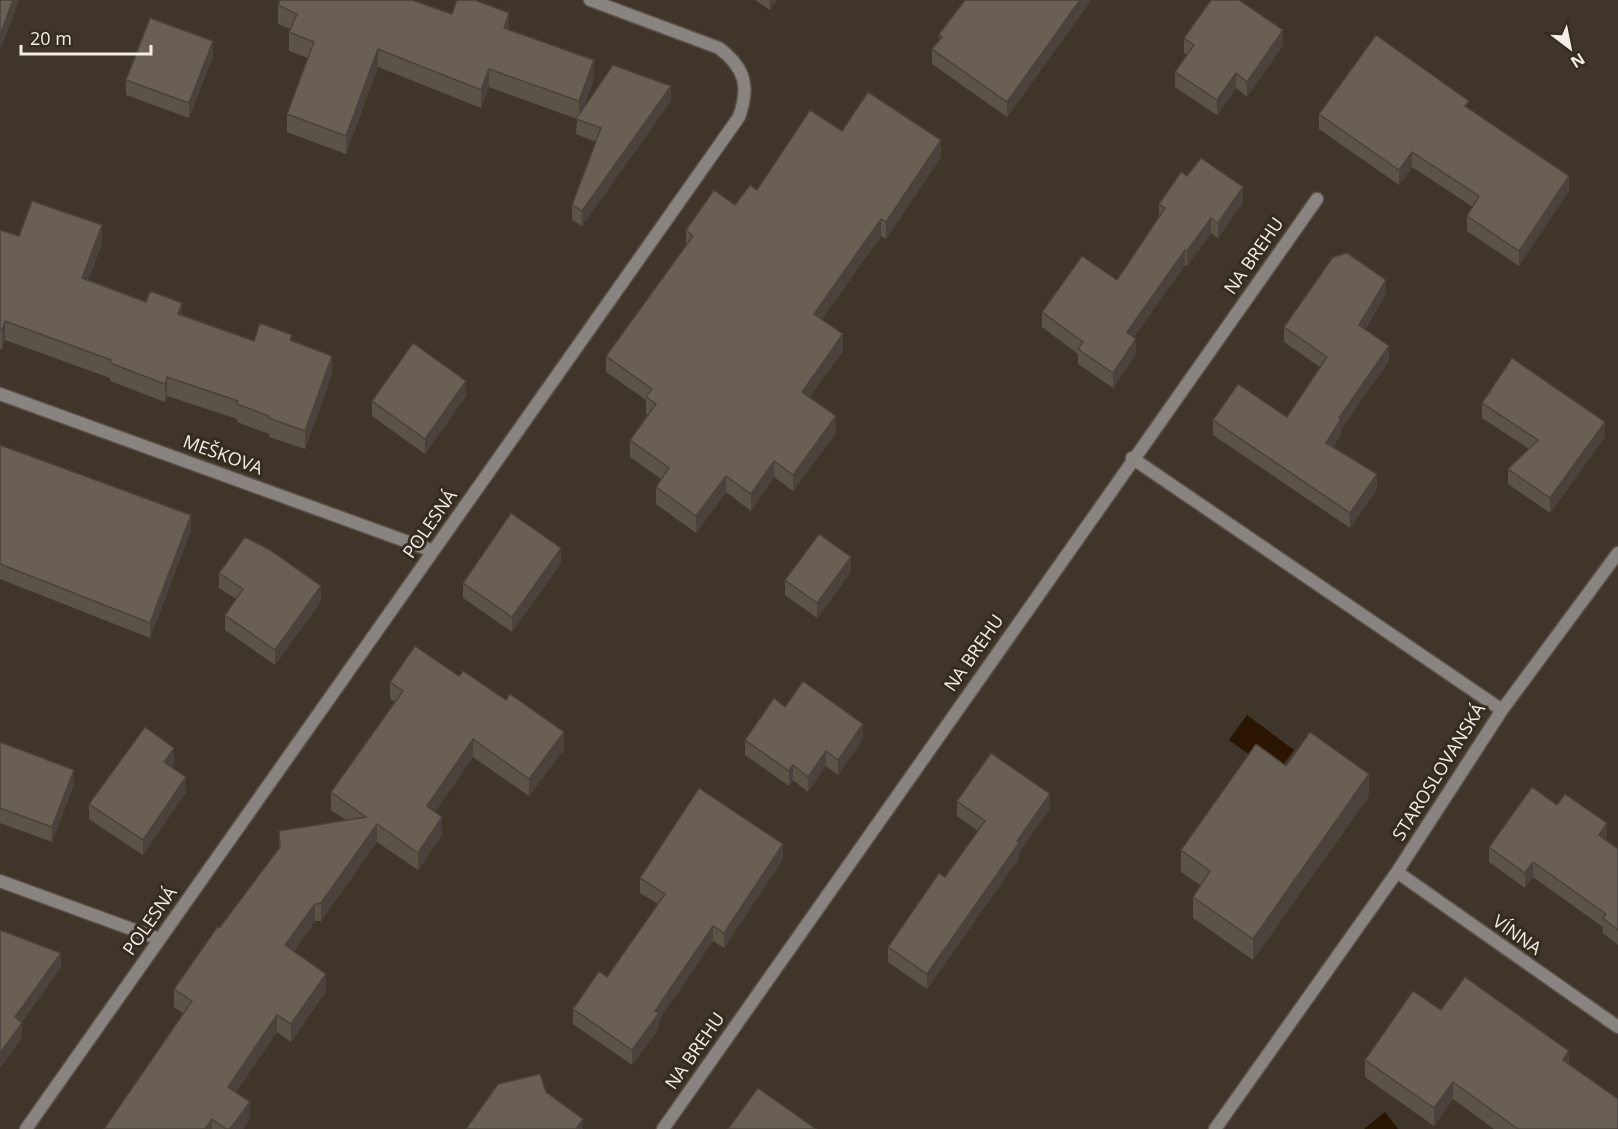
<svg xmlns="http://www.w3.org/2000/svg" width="1618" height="1129" font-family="'Open Sans',sans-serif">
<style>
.water{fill:#2a1600}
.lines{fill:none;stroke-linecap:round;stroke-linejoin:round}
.street-casing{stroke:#5c5249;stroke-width:15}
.street{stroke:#89847f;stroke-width:12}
.wall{fill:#5b5248}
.shaded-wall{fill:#4a423b}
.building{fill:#6a5f54;stroke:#4a423b;stroke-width:1.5}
.labels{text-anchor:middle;stroke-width:6;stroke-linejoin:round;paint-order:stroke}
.street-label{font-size:18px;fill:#f3ede6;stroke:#342b21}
</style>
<rect width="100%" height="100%" fill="#3f352b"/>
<path class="water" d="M1247,715L1294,750L1276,774L1229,740Z
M1385,1112L1398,1129H1364Z"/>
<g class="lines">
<defs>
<path id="street" d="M0,394L433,551
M1132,458L1502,710L1397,872L1215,1129
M1502,710L1618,553
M1397,872L1618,1027
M0,881L159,939
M26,1129L739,117C750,86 745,68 719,48L590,0
M663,1129L1317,199"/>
</defs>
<use href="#street" class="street-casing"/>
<use href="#street" class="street"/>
</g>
<path class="wall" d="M755,0H777L770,10Z
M1090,0V2L1007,117L932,64V49L939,40V34Z
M278,5L452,14L509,30L594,79L583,109L671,101L582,226L572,220V205L596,142L576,134L577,119L489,87L481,108L378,67L346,154L287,132V114L308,58L289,51V32L290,29L278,24Z
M1184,38L1283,45L1247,97L1236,88L1217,115L1175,87V72L1187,55L1184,53Z
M213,56L189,118L126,95V80Z
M1469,108L1569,191L1519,266L1467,231V216L1473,207L1412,167L1399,185L1319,129V114Z
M842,131L941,157L886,239L881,236L822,319L843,351L809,397L836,433L793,491L774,477L751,511L726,492L696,533L656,504V487L661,479L630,457V440L648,415L646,414V400L606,372V356L686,246V230L735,205Z
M1187,176L1243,202L1218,238L1211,233L1187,266L1185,265L1134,337L1136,354L1113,388L1078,364V354L1042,327V312L1117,280L1159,217V204Z
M0,230L19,236L102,244L88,280L254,341H292L332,374L305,449L269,437V434L237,422V419L167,396L165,402L110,381V378L5,340L2,349H0Z
M1386,294L1365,330L1389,361L1341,429V434L1333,447L1377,489L1350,528L1213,435V420L1287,417L1320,367L1284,342V327Z
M466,396L425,454L372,416V401Z
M1482,403L1605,437L1550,513L1508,484V469L1529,449L1482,418Z
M0,445L191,530L150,638L0,579Z
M561,563L512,632L463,598V583Z
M851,572L817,618L785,595V580Z
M219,573L321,601L275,665L225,630V615L236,599L219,588Z
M390,682L564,749L529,796L473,757L435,812L442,835L418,870L377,842L321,921H315L294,951L326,991L291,1042L277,1032L236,1092L250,1119L243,1129H104L183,1013L174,1007V989L279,849V831L346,820L331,810V792L395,702L390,699Z
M785,707L863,739L838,775L826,766L808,792L793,780L789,786L745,755V740Z
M0,742L74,785L52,842L0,823Z
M174,763L172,767L186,792L143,855L89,819V804Z
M1286,766L1369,796L1253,960L1193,918V897L1200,885L1181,872V850Z
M957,801L1050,809L1019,852V858L927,989L888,962V947L945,877L978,831L957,816Z
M1557,805L1607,838L1606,840L1618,849V945L1603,933V927L1533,877L1525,888L1489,862V847Z
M783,859L724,948L713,941L659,1020V1028L632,1065L573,1024V1009L607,977L658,904L640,893V878Z
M1441,1010L1569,1065L1618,1129H1494L1453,1099L1434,1126L1365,1077V1060Z"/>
<path class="shaded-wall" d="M13,0H19V1L0,51V36Z
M770,0H777L770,10Z
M1080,0H1090V2L1007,117V102Z
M509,13V31L504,28Z
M1283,30V45L1247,97V82Z
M213,41V56L189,118V103Z
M378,49V67L346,154V136Z
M594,60V79L579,119V101Z
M489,69V87L481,108V90Z
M1236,73V88L1217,115V100Z
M671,86V101L582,226V211Z
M941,140V157L886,239V222Z
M1412,152V167L1399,185V170Z
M1569,176V191L1519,266V251Z
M1243,187V202L1218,238V223Z
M1211,218V233L1187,266V251Z
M881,219V236L814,330V314Z
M102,225V244L82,297V278Z
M1185,250V265L1127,347V332Z
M1386,280V294L1359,340V325Z
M182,303V321L178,314Z
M5,321V340L2,349V331Z
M843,334V351L802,408V392Z
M1136,339V354L1113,388V373Z
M1389,346V361L1341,429V434L1326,457V443L1339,418Z
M332,356V374L305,449V431Z
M167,377V396L165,402V384Z
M466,381V396L425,454V439Z
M836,416V433L793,491V475Z
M1605,422V437L1550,513V498Z
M774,461V477L751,511V494Z
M1377,474V489L1350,528V513Z
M726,476V492L696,533V516Z
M191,515V530L150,638V623Z
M561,548V563L512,632V617Z
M851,557V572L817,618V603Z
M321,586V601L275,665V650Z
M863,724V739L838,775V760Z
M564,732V749L529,796V779Z
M473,739V757L427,824V806Z
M174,748V763L164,777V762Z
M826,751V766L808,792V777Z
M793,765V780L789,786V771Z
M74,770V785L52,842V827Z
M1369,774V796L1253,960V939Z
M186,777V792L143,855V840Z
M1050,794V809L1019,852V858L927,989V974L1017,841Z
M442,817V835L418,870V853Z
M1607,823V838L1599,850V835Z
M377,824V842L321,921V903Z
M783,844V859L724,948V933Z
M1533,862V877L1525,888V873Z
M315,904V921L285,963V945Z
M713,926V941L659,1020V1028L632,1065V1050L655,1011Z
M61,953V968L15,1032V1017Z
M326,974V991L291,1042V1024Z
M277,1015V1032L228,1104V1087Z
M22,1023V1038L0,1068V1053Z
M1569,1051V1068L1563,1060Z
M1453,1082V1099L1434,1126V1108Z
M250,1102V1119L243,1129H230Z
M212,1119V1129H205Z
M583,1119V1129H576Z"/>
<path class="building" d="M0,0H13L0,36Z
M280,0H412L452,14L457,0H475L509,13L504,28L594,60L579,101L489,69L481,90L378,49L346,136L287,114L314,42L289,32L297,14L278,5Z
M965,0H1080L1007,102L932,49L942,37L939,34Z
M1211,0H1239L1283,30L1247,82L1236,73L1217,100L1175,72L1194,45L1184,38Z
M150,18L213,41L189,103L126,80Z
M1376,35L1469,101L1465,106L1569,176L1519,251L1467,216L1479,196L1412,152L1399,170L1319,114Z
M613,65L671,86L582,211L572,205L601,128L576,119Z
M868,92L941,140L886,222L881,219L814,314L843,334L802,392L836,416L793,475L774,461L751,494L726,476L696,516L656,487L669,468L630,440L656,404L646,397L652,389L606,356L693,236L686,230L714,190L735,205L750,185L757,190L810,110L842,131Z
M1201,158L1243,187L1218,223L1211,218L1187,251L1185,250L1127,332L1136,339L1113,373L1078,349L1083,342L1042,312L1082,256L1117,280L1165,208L1159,204L1181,172L1187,176Z
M32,201L102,225L82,278L146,302L150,291L182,303L178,314L254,341L260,323L292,335L290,340L332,356L305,431L269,418V416L237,404L238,401L167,377L165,384L110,363L111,360L5,321L2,331L0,330V230L19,236Z
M1347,253L1386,280L1359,325L1389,346L1339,418L1341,419L1326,443L1377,474L1350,513L1213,420L1238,384L1287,417L1327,357L1284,327L1333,257Z
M413,343L466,381L425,439L372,401Z
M1512,358L1605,422L1550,498L1508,469L1538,440L1482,403Z
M0,445L191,515L150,623L0,564Z
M511,513L561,548L512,617L463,583Z
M819,534L851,557L817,603L785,580Z
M245,537L270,550L321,586L275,650L225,615L243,589L219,573Z
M415,646L459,676L463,671L506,700L510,694L564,732L529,779L473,739L427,806L442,817L418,853L377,824L321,903L315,904L285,945L326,974L291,1024L277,1015L228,1087L250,1102L230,1129H226L212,1119L205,1129H104L192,1001L174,989L218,926L220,927L280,847L279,831L366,817L331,792L403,691L390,682Z
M803,681L863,724L838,760L826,751L808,777L793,765L789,771L745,740L774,698L785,707Z
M145,727L174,748L164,762L186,777L143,840L89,804Z
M1310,732L1369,774L1253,939L1193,897L1210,871L1181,850L1256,744L1286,766Z
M0,742L74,770L52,827L0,808Z
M991,753L1050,794L1017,841L1019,843L927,974L888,947L939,873L945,877L985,821L957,801Z
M1532,787L1557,805L1565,794L1607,823L1599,835L1618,849V930L1603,918L1606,914L1533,862L1525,873L1489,847Z
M699,788L783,844L724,933L713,926L655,1011L659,1013L632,1050L573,1009L599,971L607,977L665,894L640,878Z
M0,930L61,953L15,1017L22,1023L0,1053Z
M1465,977L1569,1051L1563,1060L1618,1099V1129H1518L1453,1082L1434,1108L1365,1060L1413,991L1441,1010Z
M540,1074L546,1092L583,1119L576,1129H466L498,1084Z
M758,1088L816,1129H728Z"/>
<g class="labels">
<g class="street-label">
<text transform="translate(1254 256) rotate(-55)" y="6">NA BREHU</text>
<text transform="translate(223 455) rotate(20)" y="6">MEŠKOVA</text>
<text transform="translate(430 524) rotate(-55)" y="6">POLESNÁ</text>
<text transform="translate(974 653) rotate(-55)" y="6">NA BREHU</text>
<text transform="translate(1439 772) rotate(-58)" y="6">STAROSLOVANSKÁ</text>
<text transform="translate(150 921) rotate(-55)" y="6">POLESNÁ</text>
<text transform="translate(1517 935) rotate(35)" y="6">VÍNNA</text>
<text transform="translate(695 1051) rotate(-55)" y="6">NA BREHU</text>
</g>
</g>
<g transform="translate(1570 48) rotate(148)" stroke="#342b21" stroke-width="4.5" paint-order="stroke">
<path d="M0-4.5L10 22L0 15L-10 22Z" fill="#f3ede6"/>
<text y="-9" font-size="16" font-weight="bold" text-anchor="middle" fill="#f3ede6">N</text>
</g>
<path d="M21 45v9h130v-9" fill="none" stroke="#f3ede6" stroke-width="3"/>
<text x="30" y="45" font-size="18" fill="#f3ede6" stroke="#342b21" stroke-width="4.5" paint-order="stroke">20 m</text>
</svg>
